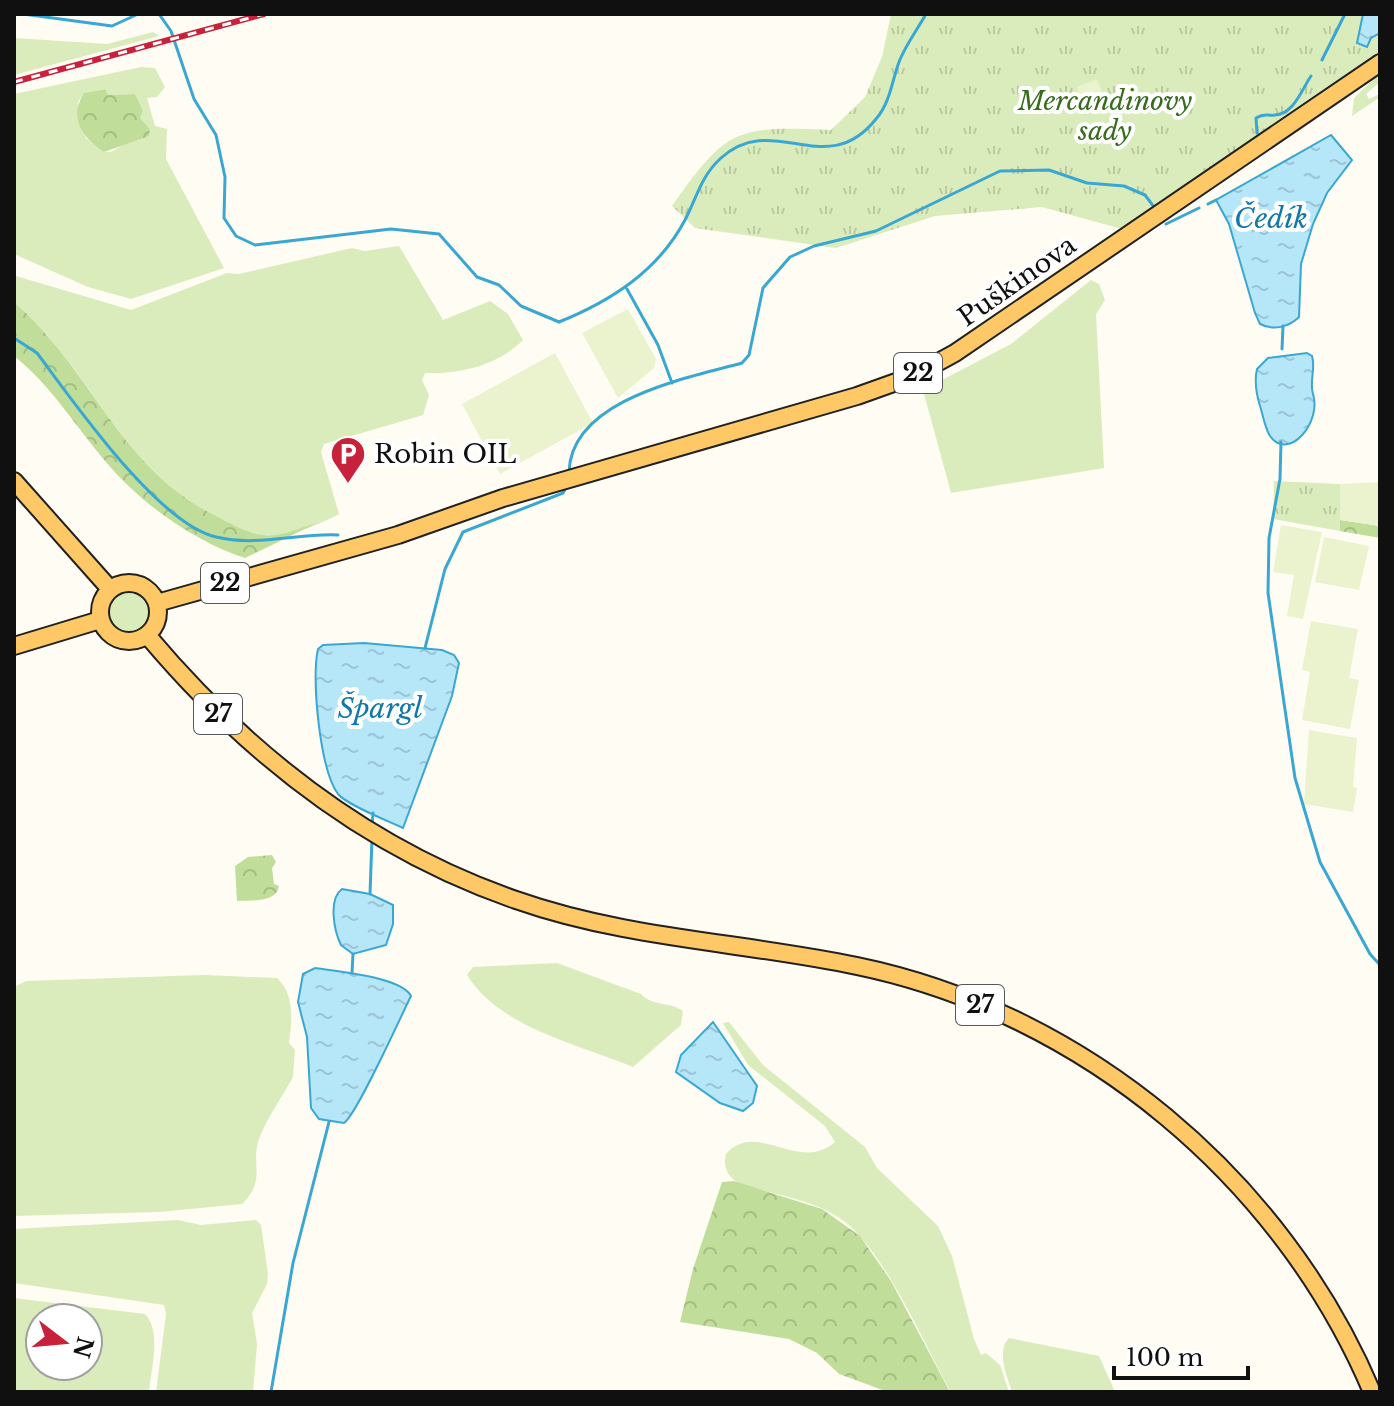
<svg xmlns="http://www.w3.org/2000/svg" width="1394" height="1406" font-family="'Libre Baskerville',serif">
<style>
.grass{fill:#daecbb;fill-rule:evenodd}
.forest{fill:url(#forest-crowns)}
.park{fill:url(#park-tufts)}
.pitch{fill:#eaf3cd}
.water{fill:url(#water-ripples);stroke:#3aa7d3;stroke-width:2}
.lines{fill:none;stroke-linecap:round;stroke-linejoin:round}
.stream{stroke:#3aa7d3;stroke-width:3}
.primary-casing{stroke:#212121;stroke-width:20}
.primary{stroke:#fdc865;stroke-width:16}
.rail-casing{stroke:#c8213b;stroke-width:6}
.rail{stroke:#fff;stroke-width:3;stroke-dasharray:9;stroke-linecap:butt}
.labels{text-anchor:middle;stroke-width:8;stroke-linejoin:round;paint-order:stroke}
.shield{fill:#fff;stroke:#585858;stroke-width:2}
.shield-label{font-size:24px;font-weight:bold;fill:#101010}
.park-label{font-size:26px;font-style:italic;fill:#366c1c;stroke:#fff}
.street-label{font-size:26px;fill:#101010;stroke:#fff}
.poi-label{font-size:26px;fill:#101010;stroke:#fff;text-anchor:start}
.water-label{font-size:28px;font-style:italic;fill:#1278a9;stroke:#fff}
</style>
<defs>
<pattern id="forest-crowns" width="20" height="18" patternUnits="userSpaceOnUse" patternTransform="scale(2)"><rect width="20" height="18" fill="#c0de99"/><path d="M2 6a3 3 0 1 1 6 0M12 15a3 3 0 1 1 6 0" fill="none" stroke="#a4bd83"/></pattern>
<pattern id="park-tufts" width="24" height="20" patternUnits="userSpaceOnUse" patternTransform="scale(2)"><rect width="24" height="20" fill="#daecbb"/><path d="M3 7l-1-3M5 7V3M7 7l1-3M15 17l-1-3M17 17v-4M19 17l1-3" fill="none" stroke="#bac9a0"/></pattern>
<pattern id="water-ripples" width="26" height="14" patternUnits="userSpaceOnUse" patternTransform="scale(2)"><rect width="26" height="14" fill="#b6e7f9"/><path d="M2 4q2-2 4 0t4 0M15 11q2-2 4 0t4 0" fill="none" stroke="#9bc5d4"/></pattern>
</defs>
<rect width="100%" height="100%" fill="#fffcf4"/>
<path class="grass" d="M153,32L159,36L14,75V38L107,44Z
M141,67L155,68L165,87L157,97L147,98L155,126L167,129L166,159L224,268L131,299L88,287L14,254V94ZM104,89L108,95L135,94L143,109L140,118L150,129L111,152H105L86,138L78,102L84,93Z
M1380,73V82L1366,94L1369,99L1380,94V97L1352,116L1354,98Z
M399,246L443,320L490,301L508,314L523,340C496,367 457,374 425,373L422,380L429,395L423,415L324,444L321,452L339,514C321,524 284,539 263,535C248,532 232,524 218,517C119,469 93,369 14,302L16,276L131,310L227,273L239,274L352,248L364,251Z
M1091,280L1099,284L1105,300L1096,314L1104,468L951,493L923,390L1011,344Z
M107 612a22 22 0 1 1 44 0a22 22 0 1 1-44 0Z
M557,963L641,994C653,1007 669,1001 683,1011L681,1025L633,1067C578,1044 500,1028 467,975L473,967Z
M204,975L277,978C295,994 292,1021 289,1043L295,1050L293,1077C282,1097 267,1118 259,1139C250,1164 267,1180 242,1204L159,1212L14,1216V987L26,981Z
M729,1022L763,1065L865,1147L877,1168L938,1226L952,1256L974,1339L981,1355L986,1353L1000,1365L1009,1392H951C924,1345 883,1245 838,1217C811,1200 775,1194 745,1186C730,1180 722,1170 726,1154C757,1119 798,1174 835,1142L825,1126L748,1065L723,1023Z
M178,1220L201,1225L256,1220L261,1225L268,1274L267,1284L252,1313L257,1344L253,1392H156L166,1314L164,1305L14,1283V1229Z
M14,1298L145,1314C162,1332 151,1369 149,1392H14ZM40,1318H88V1366H40Z
M1009,1338L1099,1356L1115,1392H1012C1007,1376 996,1351 1009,1338Z"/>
<path class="forest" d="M105,89L108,95L135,94L143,110L140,118L150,129L149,136L104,152C83,137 68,119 84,93Z
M14,302C93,370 119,469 218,517C232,524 248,533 264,535C280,538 301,527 317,523L245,558C195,542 140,503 106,462C75,426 51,385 14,356Z
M1340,520L1380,526V538L1340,531Z
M272,855L276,862L272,868L274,884L279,886C276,903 252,900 237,901L235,866L248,857Z
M734,1181L822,1209L860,1236L891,1281L950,1392H888L839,1374L817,1353L789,1339L680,1322L693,1269L722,1182Z"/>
<path class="park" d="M891,14H1380V53L1122,229L1042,207L935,216L836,248L695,228L672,206C727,128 735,126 831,130L865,97L882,57Z
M1274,481L1340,484V531L1273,519Z"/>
<path class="pitch" d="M1097,79L1106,102L1086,110L1077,87Z
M628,309L656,359L654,368L618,398L582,333Z
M555,353L593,423L500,474L462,404Z
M1380,482V526L1340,520V484Z
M1281,525L1322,532L1303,619L1287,616L1294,575L1273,572Z
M1324,537L1369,546L1359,590L1315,582Z
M1311,621L1358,629L1349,678L1359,680L1350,729L1302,720L1310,672L1302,670Z
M1309,730L1357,738L1353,787L1357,788L1353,812L1304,804Z"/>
<path class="water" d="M1363,14H1380V33L1371,38L1367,47L1357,43Z
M1331,135L1352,160L1327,193L1313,224L1301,264L1299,317C1289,327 1274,331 1260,324L1255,313L1229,224L1216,200Z
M1307,353L1312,356C1316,368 1309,383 1313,394C1322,422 1289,462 1270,436C1265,429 1263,415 1260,406C1256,393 1254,382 1257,369L1268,358Z
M364,643L442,650L454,655L459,663L452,696L403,828C388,821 347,805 338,794C320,770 311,678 318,649L323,645Z
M342,889L370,894L393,905V924L386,945L353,954L341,945C334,931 328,899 342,889Z
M315,968C336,971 401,977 411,996C400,1018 357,1114 344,1123L319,1119L311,1108L307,1037L298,1002L303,974Z
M713,1022L757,1086L753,1103L743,1111L720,1103L676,1072L681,1055Z"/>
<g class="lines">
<path class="stream" d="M23,14L112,26L138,14
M159,14L171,31L194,99L216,135L225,177L224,218L236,236L255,245L391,229L439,234L477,277L499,285L521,306L559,322C611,301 658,271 685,220C697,197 701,176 721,158C774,110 826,182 876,119C890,103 892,81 899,62C905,46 917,30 926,14
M1322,60L1345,14
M1257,133L1256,118C1264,113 1266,116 1275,115C1294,114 1302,89 1311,76
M1208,204L1216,200
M1166,224L1199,208
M627,289L658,345L672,383
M14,338L37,353C74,402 157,523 216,537C258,547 296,533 338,535
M1282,349L1283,326
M1281,442L1280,479L1269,538L1268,593L1295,778L1320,862L1370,954L1380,965
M569,472C571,399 688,378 742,363L749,355L763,288L790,257L814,246L876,231L1000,171L1049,170L1087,183L1124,186L1145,195L1154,207
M425,648L445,569L463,532L563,493L566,487
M372,826L373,813
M370,894L372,838
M352,973L353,954
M271,1392L293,1263L329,1122"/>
<defs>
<path id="primary" d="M14,481L110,589
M100 612a29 29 0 1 1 58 0a29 29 0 1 1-58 0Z
M157,603L398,535L503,498L857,396L913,376L955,353L1380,63
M147,635C247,754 368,849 516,900C627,939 743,942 857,966C1084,1013 1282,1179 1372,1392
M14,646L100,620"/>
</defs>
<use href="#primary" class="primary-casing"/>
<use href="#primary" class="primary"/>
<defs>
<path id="rail" d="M14,82L264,14"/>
</defs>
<use href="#rail" class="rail-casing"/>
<use href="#rail" class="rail"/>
</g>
<defs>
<symbol id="parking-pin" viewBox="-11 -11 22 30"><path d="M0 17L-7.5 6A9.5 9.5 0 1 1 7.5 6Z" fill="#c8213b" stroke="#fff"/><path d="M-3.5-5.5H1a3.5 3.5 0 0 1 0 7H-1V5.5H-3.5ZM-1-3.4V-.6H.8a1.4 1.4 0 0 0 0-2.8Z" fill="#fff"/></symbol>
</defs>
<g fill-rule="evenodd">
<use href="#parking-pin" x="328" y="434" width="40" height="54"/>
</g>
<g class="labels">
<g class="shield">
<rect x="894" y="353" width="48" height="40" rx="6"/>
<rect x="201" y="563" width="48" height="40" rx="6"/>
<rect x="194" y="694" width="48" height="40" rx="6"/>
<rect x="956" y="985" width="48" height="40" rx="6"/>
</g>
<g class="shield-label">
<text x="918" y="381">22</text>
<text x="225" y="591">22</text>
<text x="218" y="722">27</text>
<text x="980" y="1013">27</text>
</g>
<g class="park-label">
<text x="1105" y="110">Mercandinovy<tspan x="1105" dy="30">sady</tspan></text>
</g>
<g class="street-label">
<text transform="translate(1017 281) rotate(-35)" y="9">Puškinova</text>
</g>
<g class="poi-label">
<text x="374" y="463">Robin OIL</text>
</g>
<g class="water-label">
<text x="1271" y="228">Čedík</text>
<text x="380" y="718">Špargl</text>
</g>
</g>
<rect width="1394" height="1406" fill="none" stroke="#101010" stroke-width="32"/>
<g transform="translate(64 1342) rotate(106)"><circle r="38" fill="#ffffff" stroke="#9f9f9f" stroke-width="2"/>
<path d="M0-6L14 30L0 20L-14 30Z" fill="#c8213b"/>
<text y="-12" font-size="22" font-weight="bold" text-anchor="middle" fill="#101010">N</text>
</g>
<path d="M1114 1366v12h134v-12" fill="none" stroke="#101010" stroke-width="4"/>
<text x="1126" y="1366" font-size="24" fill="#101010" stroke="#ffffff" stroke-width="6" paint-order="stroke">100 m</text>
</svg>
